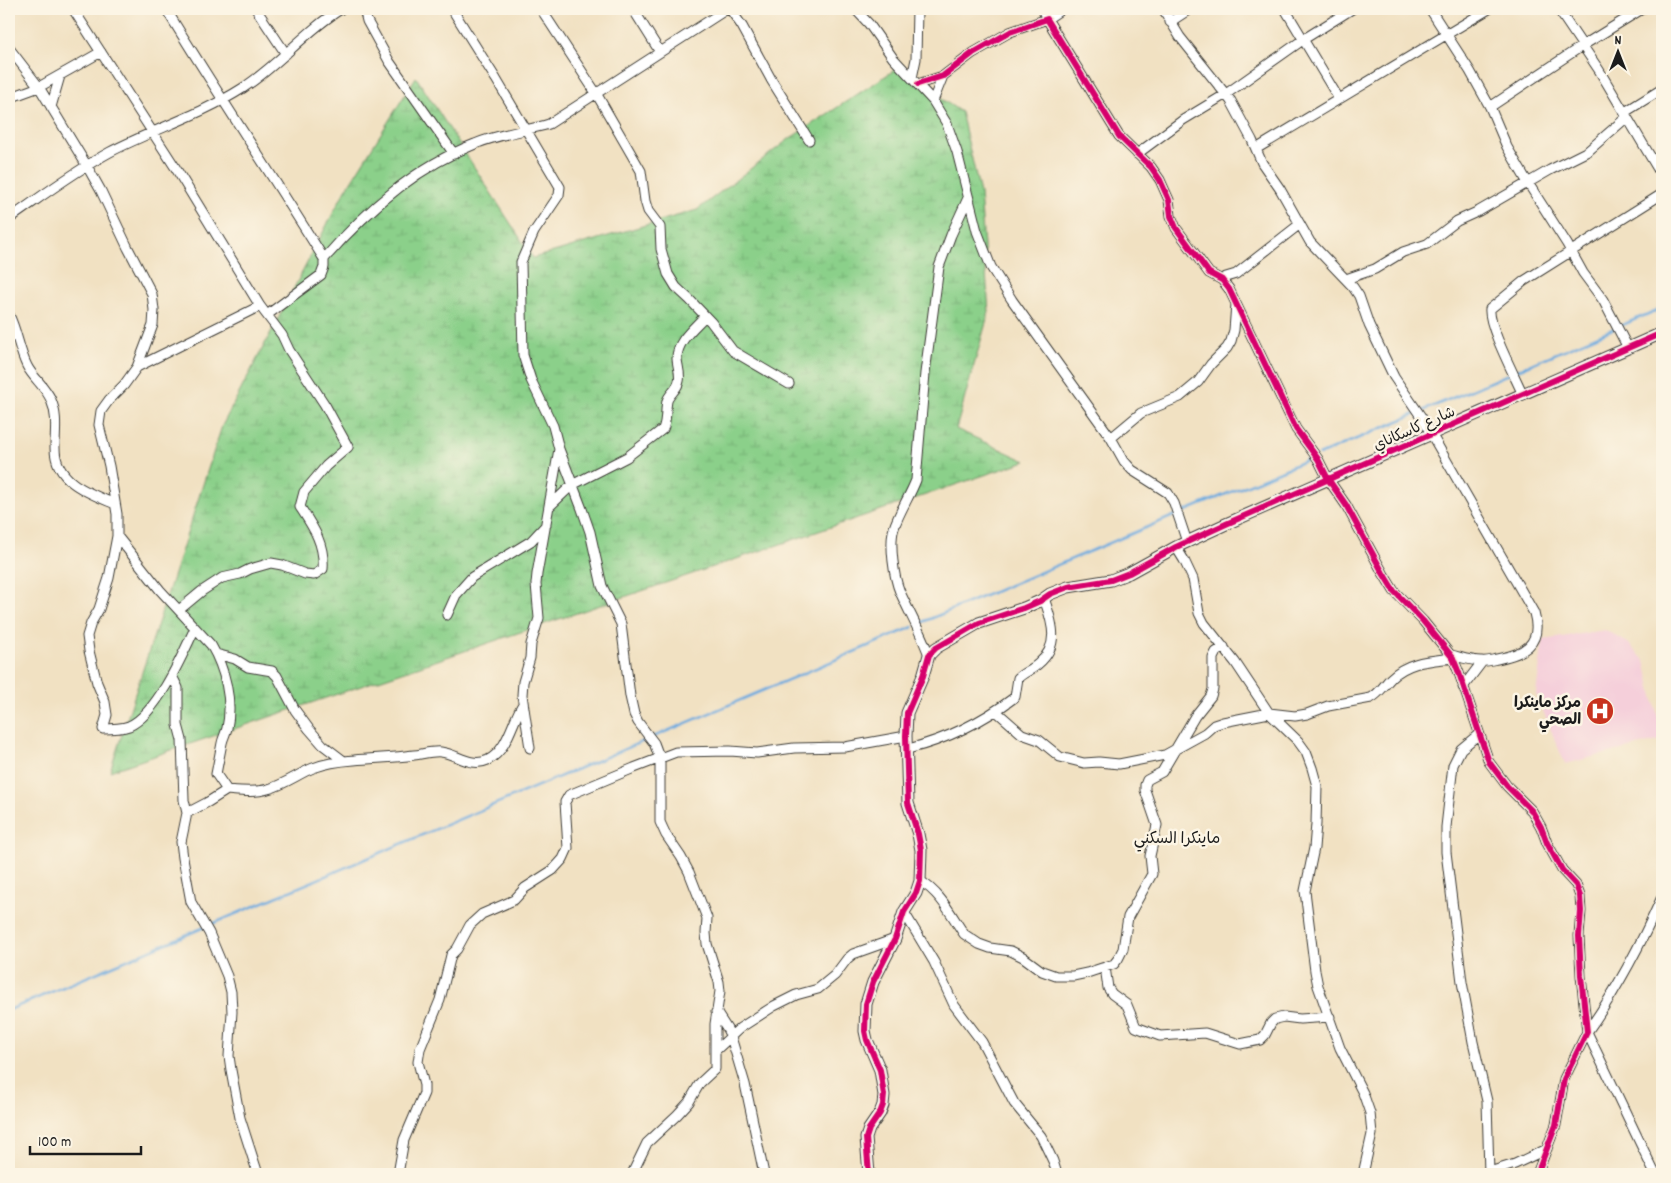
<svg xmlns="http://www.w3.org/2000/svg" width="1671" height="1183" font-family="Dekko,'Playpen Sans Arabic',sans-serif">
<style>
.built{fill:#f5cfda}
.wetland{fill:url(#wetland-marsh);stroke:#547653}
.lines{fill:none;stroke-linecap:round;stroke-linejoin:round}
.stream{stroke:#6dabdf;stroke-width:2.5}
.minor-casing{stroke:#3c3a35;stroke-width:11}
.tertiary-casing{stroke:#3c3a35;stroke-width:13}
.minor{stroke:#fff;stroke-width:9}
.tertiary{stroke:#fff;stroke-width:11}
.cycleway-casing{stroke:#fcf5e5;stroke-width:9}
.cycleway{stroke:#d6006c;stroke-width:6}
.labels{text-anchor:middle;stroke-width:5;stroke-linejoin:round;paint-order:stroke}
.street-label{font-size:15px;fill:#1c1c1c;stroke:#fcf5e5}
.poi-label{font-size:15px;font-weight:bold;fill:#1c1c1c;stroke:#fcf5e5;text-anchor:end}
.neighbourhood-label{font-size:16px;fill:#1c1c1c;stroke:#fcf5e5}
</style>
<defs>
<pattern id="wetland-marsh" width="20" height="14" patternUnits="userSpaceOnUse" patternTransform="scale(1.25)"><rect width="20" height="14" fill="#8bd08a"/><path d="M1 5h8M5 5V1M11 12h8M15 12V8" fill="none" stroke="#77b276"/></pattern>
</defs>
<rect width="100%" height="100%" fill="#fcf5e5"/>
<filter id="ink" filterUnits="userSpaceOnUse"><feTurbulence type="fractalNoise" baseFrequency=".02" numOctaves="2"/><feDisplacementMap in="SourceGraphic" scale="10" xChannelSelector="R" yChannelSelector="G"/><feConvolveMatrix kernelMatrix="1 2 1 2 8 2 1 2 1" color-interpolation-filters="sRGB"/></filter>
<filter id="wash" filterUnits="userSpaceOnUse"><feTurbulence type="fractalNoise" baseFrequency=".0096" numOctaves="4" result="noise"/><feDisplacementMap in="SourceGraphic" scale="20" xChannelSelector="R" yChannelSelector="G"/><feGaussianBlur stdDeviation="1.12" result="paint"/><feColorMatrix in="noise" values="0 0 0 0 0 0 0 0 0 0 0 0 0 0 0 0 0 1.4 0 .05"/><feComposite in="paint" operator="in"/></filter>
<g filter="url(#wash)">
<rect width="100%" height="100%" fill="#f1e1c2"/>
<path class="built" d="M1605,630L1628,643L1645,661L1660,727L1661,740L1565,764L1536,694L1543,640Z"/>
<path class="wetland" d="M896,69L961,112L980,193L989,312L956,429L1026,461L110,771L222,426L342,196L416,77L533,258L697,210L789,139Z"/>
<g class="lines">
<path class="stream" d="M1620,326L1662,308
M1420,412L1615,328
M1319,455L1415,414
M1181,513L1314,457
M918,624L1176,515
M9,1010L913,627"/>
</g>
</g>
<g filter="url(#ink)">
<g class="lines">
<defs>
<path id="minor" d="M73,9L175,167L260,306L282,335L289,350L325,405L348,447L326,466L304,492L300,507C313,527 325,544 323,569L314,575L305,574L282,565L271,563L250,569L240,574L222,578L202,591L179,610
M166,9C217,93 272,175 324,259V267L321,275L267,315
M256,9L286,54
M364,9L367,21L389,61L454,154
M452,9L496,79L560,187L559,195L534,232L521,262L523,355L531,380L553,426L559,449L582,509L590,532L602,586L621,624L630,696L634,714L638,722L654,743L660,759V822L666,835L681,857L689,872L707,918L706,933L707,944L719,982L720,991L715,1024V1069L700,1083L689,1102L677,1115L647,1143L632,1174
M541,9L596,93L641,171L645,201L648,211L660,227L661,249L668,274L676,287L689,299L711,322L733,351L789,384
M633,9L660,52
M730,9L742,26L772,81L809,140
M855,9L869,24L893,58L933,101L947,124L957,152L977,231L991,267L1012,300L1111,438L1124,461L1132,470L1168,493L1174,503L1187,542
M1042,9L1047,19L1062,9
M1163,9L1180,37L1231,101L1252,140L1262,163L1280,189L1310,242L1353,287L1359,296L1369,325L1394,377L1422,418L1534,613C1543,645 1523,654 1497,659C1492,660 1486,662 1481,661C1471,661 1460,657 1451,655
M1285,9L1339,99
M1430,9L1470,71L1490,107L1507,147L1528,183L1567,244L1583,273L1603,300L1628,348
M1558,9L1599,70L1662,176
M1170,22L1190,9
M9,48L39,87L87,166L101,191L128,248L152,294L154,310L153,325L137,367L124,385L109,400L101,411L99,425L109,466L117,514V536L109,578L99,609L91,623L87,636L89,651L97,683L105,702L107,715L103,729C112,729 120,729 129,726C157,714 183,654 195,628
M912,78L916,59L917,9
M918,84L943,76L973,53L1010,32L1047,19L1119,136L1151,167L1160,180L1169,200L1171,216L1176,228L1209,273L1222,280L1229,289L1296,429L1318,459L1328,479L1346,505L1383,573L1394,591L1423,621L1453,658L1459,673L1489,762L1507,786L1532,811L1541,827L1547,843L1562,870L1576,885L1580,896L1581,911L1579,936L1581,976L1587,1032L1564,1079L1556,1125L1537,1174
M9,98L39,87L101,52
M933,101L943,76
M51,107L60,76
M1490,107L1582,46L1642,9
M1625,112L1662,89
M1256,149L1489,9
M1137,154L1183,120L1226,94L1304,39L1352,9
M9,219C42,196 75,171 110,152C154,129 201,115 243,88C279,65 305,31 341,9
M324,259C366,211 415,167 475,144C499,134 525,131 549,124L727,9
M1346,279L1375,269L1403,252L1427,244L1457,221L1479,211L1550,170L1588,151L1627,117
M1222,280L1226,277L1236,274L1300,224
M9,315C17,331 19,350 27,366C33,378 46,387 51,400C58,416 55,431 55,448C55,482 89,493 115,504
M137,367L260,306
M1523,395C1515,376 1488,326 1490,309L1524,281L1662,194
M1111,438L1141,413L1180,397L1198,382L1211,364L1227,348L1231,341L1234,330L1236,304
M550,506L572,485L627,457L663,429C667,420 665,411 667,401C669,394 678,389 679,381C681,374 677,365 677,358C677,341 694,328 705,316
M117,536L160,590L211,645C225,669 233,701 227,728C226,733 223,738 222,743C220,753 218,764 216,774L227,790C240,791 255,793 268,789C284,785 298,774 313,768C326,763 340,761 354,760C374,758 394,758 414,755C423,754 432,751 441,752C457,754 471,768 488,760C508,750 512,721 523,704
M1176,547L1184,560L1193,579L1199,613L1204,623L1235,662L1269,713L1298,741L1306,752L1312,768L1317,786L1316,824L1314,848L1305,891L1315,971L1318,986L1340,1048L1363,1093L1370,1113L1372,1134L1363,1174
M447,615L456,595L472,577L531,541L546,525
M216,654L235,659L248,667L272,671L277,676L295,710L309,729L323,745L344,761
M929,655C921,633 910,614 900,592C894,578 889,543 894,528C899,512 910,496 916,480L925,373L939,267L951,235L968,198
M172,676L178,688V725L182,740L184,800L187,813L181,842L183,858L191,902L209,933L227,976L231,992L232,1012L229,1056L231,1070L240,1118L258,1174
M1463,687L1482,662
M996,711L1022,734L1039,740L1060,757L1084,763L1099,762L1119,764L1165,755L1205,733L1214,725L1223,722L1269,713L1295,716L1307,714L1328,706L1371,698C1380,693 1384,685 1391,678C1409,661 1429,661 1453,658
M1479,734L1461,749L1453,765L1446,827V852L1462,982L1473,1042L1487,1101L1489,1174
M530,748L522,695L523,682L530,658L531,644L539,618L536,584L537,574L559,449
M908,749C948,739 982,722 1015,697L1018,678C1024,672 1032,670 1038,664C1061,645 1052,622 1044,598
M187,813L208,802L227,790
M920,881C941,893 951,915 964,934L979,944L990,948L1011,951L1023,957L1042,971L1056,976H1073L1087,973L1114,964L1118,959L1123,949L1128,917L1152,874L1150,856L1157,825L1145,790V785L1147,780L1162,772L1195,716L1211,696L1213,689V658L1216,652L1224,647
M904,912L934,962L954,1005L982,1042L1014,1103L1041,1136L1053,1161L1057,1174
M1105,967L1108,988L1112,994L1127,1005L1136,1027L1160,1036L1205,1033L1240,1044L1260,1040L1265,1035L1271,1023L1275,1019L1284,1017L1300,1019L1330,1017
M716,1012L727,1029L731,1037L745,1084L764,1174
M715,1051L740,1028L774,1006L796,995L818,989L835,975L847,959L853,954L895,939
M398,1174L404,1140L424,1093V1085L418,1062L420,1049L440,1000L451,955L457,949L470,925L482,914L514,900L525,888L553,870L563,859L568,848L565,802L569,795L634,768L676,752L730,751L757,753L794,748L845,747L906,736
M1483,1174L1515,1164L1547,1149
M1655,1174L1587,1032C1617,990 1641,944 1662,897"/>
<path id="tertiary" d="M869,1174L866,1138L869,1129L880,1113L883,1105L884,1095L880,1070L867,1040L865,1031L866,1004L873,982L895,939L904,912L916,893L920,881L921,850L918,834L908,803L906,736L907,713L923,676L929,655L936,648L979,623L1024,608L1040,601L1050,594L1068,587L1111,580L1129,573L1176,547L1226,524L1662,333"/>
</defs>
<use href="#minor" class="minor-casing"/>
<use href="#tertiary" class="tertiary-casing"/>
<use href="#minor" class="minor"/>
<use href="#tertiary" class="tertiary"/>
<defs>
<path id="cycleway" d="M918,84L943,76L973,53L1010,32L1047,19L1119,136L1151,167L1160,180L1169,200L1171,216L1176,228L1209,273L1222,280L1229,289L1296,429L1318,459L1328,479L1346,505L1383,573L1394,591L1423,621L1453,658L1459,673L1489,762L1507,786L1532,811L1541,827L1547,843L1562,870L1576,885L1580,896L1581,911L1579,936L1581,976L1587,1032L1564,1079L1556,1125L1537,1174
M869,1174L866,1138L869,1129L880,1113L883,1105L884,1095L880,1070L867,1040L865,1031L866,1004L873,982L895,939L904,912L916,893L920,881L921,850L918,834L908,803L906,736L907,713L923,676L929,655L936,648L979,623L1024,608L1040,601L1050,594L1068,587L1111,580L1129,573L1176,547L1226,524L1662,333"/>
</defs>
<use href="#cycleway" class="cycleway-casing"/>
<use href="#cycleway" class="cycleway"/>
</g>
</g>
<defs>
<symbol id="hospital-disc" viewBox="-11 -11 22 22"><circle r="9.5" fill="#c8321e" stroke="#fcf5e5"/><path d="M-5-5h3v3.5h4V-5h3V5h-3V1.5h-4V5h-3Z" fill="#fff"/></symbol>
</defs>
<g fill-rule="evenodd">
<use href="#hospital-disc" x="1584" y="695" width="32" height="32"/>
</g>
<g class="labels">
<g class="street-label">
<text transform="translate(1414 428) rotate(-24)" y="5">شارع كاسكاناي</text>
</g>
<g class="poi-label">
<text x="1581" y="707">مركز ماينكرا<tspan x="1581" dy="17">الصحي</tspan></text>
</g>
<g class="neighbourhood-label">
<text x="1177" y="843">ماينكرا السكني</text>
</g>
</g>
<rect width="1671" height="1183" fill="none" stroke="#fcf5e5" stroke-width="30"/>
<g transform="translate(1618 52)" stroke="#fcf5e5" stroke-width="4" paint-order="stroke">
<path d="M0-4L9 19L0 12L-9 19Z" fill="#1c1c1c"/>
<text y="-8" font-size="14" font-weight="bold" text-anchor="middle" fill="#1c1c1c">N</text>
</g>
<path d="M30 1146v8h111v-8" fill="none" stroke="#1c1c1c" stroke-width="2.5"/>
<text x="38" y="1146" font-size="15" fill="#1c1c1c" stroke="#fcf5e5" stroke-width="4" paint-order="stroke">100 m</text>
</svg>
